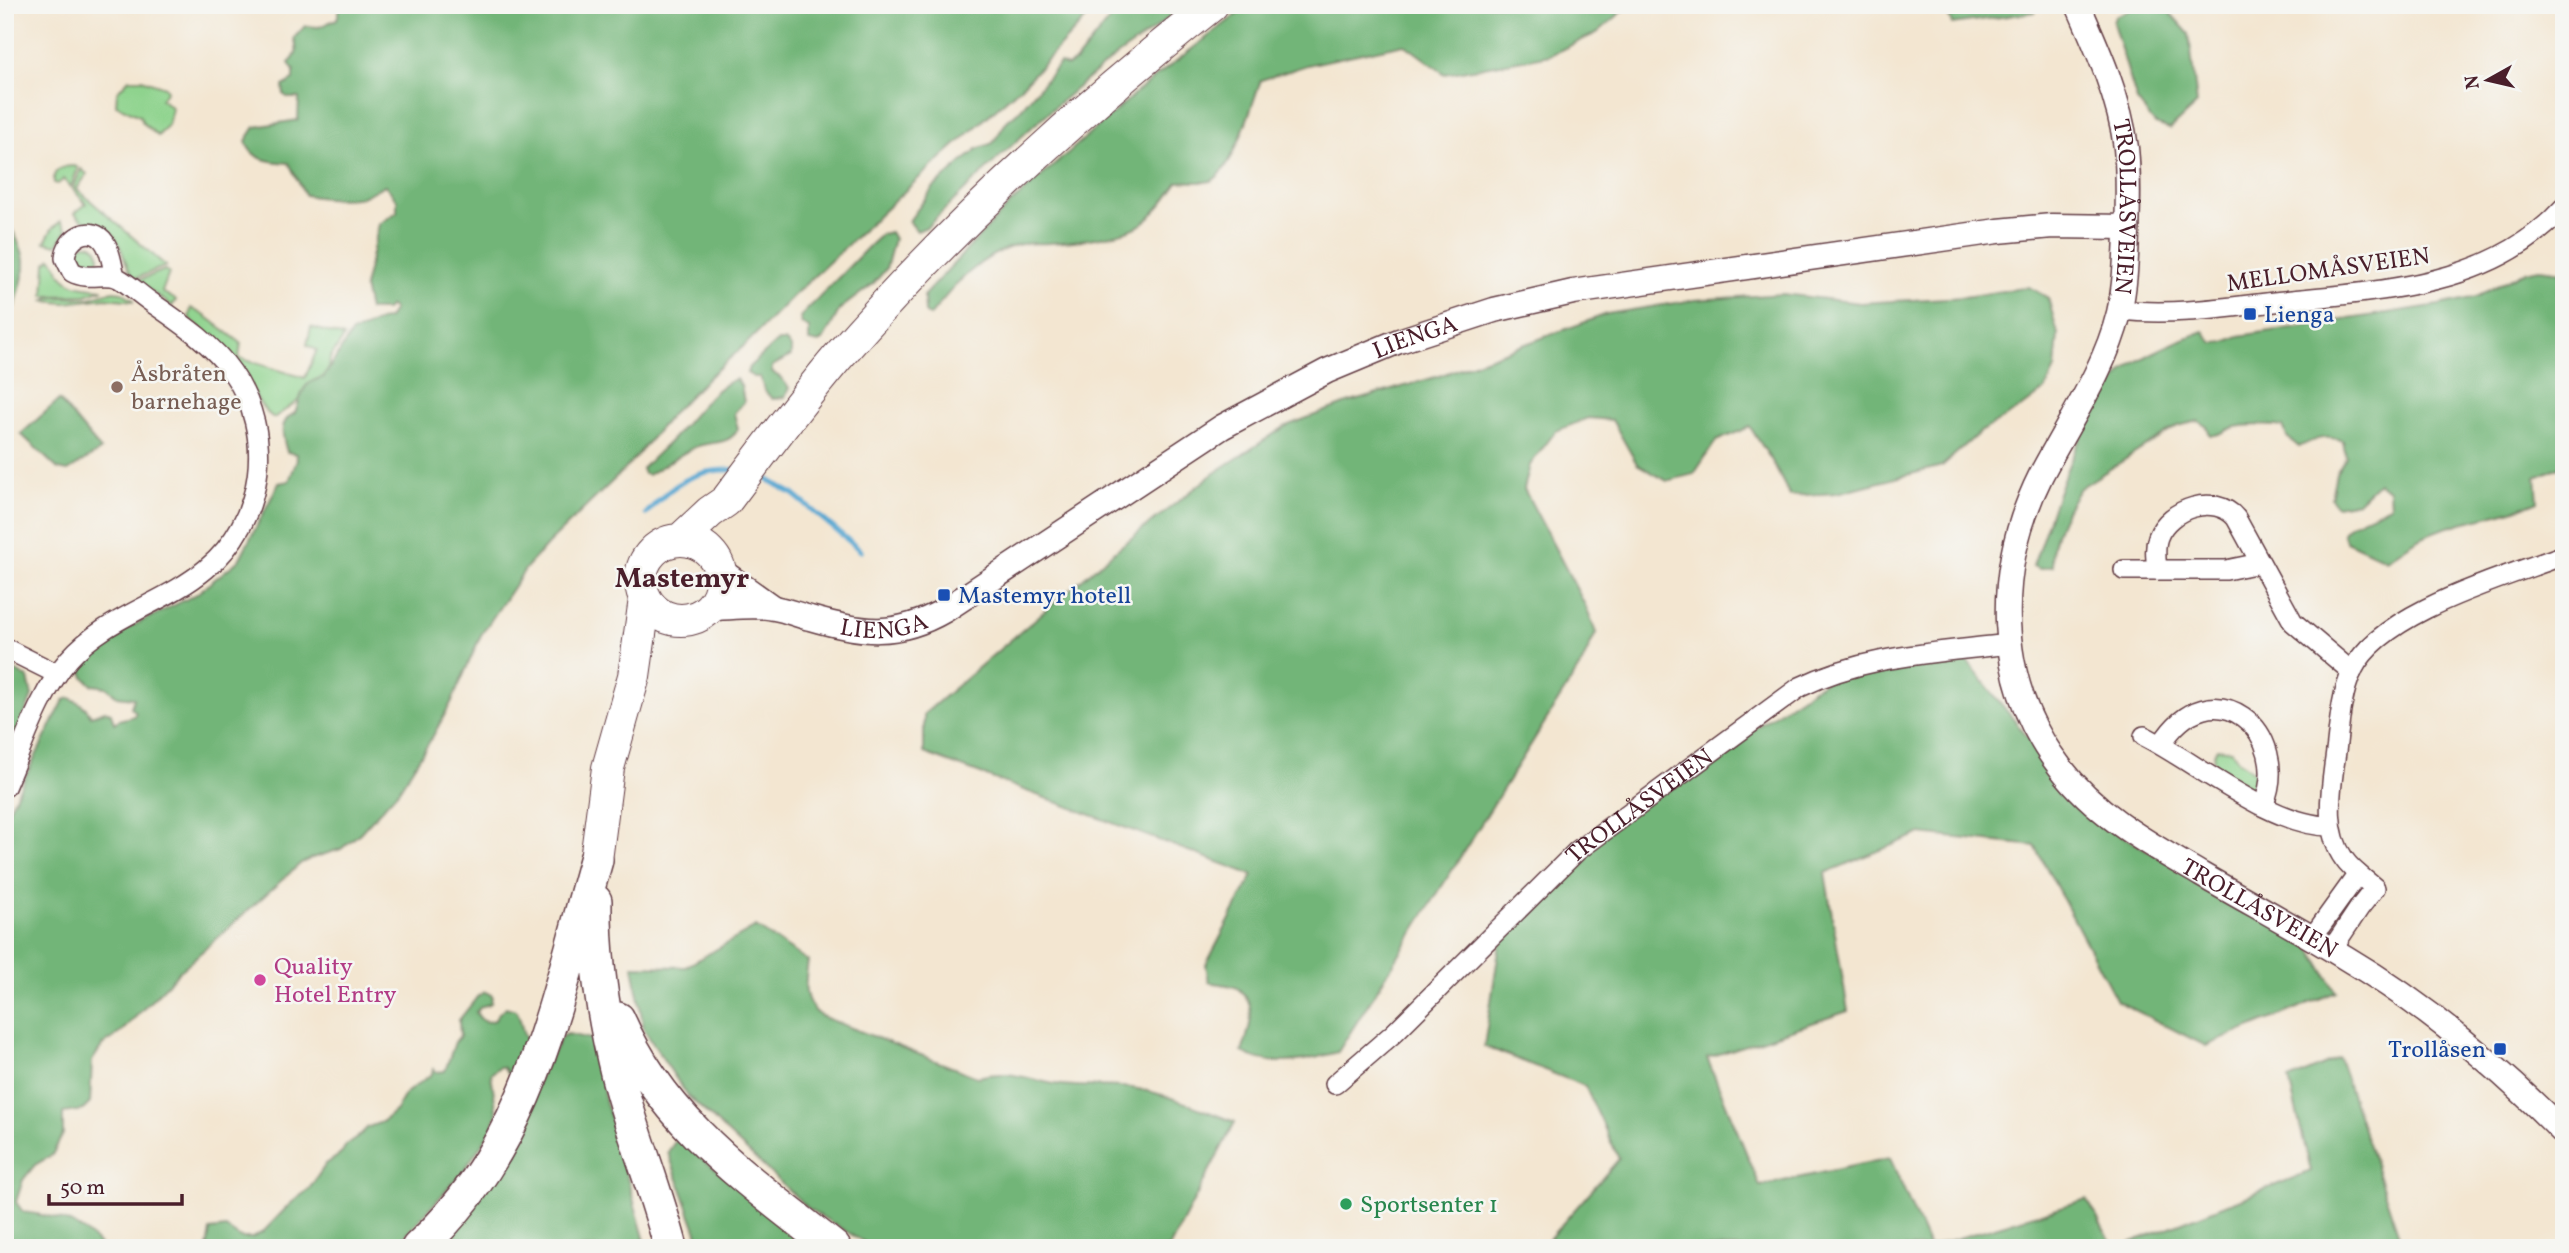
<svg xmlns="http://www.w3.org/2000/svg" width="2569" height="1253" font-family="Vollkorn,serif">
<style>
.green{fill:#8ed38d;stroke:#6c795c;stroke-width:2}
.forest{fill:#72b578;stroke:#5e6a52;stroke-width:2}
.lines{fill:none;stroke-linecap:round;stroke-linejoin:round}
.stream{stroke:#57a7d1;stroke-width:5}
.minor-casing{stroke:#633d44;stroke-width:22}
.tertiary-casing{stroke:#633d44;stroke-width:27}
.primary-casing{stroke:#633d44;stroke-width:34}
.trunk-casing{stroke:#633d44;stroke-width:36}
.minor{stroke:#fff;stroke-width:19}
.tertiary{stroke:#fff;stroke-width:24}
.primary{stroke:#fff;stroke-width:32}
.trunk{stroke:#fff;stroke-width:33}
.transit-dot{fill:#1a4fb4;stroke:#f6f6f2;stroke-width:2.5}
.education-dot{fill:#8d6e63;stroke:#f6f6f2;stroke-width:2.5}
.hotel-dot{fill:#d1479c;stroke:#f6f6f2;stroke-width:2.5}
.leisure-dot{fill:#2e9e5b;stroke:#f6f6f2;stroke-width:2.5}
.labels{text-anchor:middle;stroke-width:5;stroke-linejoin:round;paint-order:stroke}
.street-label{font-size:24px;fill:#4a1f2b;stroke:#f6f6f2}
.transit-label{font-size:24px;fill:#164399;stroke:#f6f6f2;text-anchor:start}
.education-label{font-size:24px;fill:#785e54;stroke:#f6f6f2;text-anchor:start}
.hotel-label{font-size:24px;fill:#b23c85;stroke:#f6f6f2;text-anchor:start}
.leisure-label{font-size:24px;fill:#27864d;stroke:#f6f6f2;text-anchor:start}
.quarter-label{font-size:28px;font-weight:bold;fill:#4a1f2b;stroke:#f6f6f2}
</style>
<rect width="100%" height="100%" fill="#f6f6f2"/>
<filter id="ink" filterUnits="userSpaceOnUse"><feTurbulence type="fractalNoise" baseFrequency=".0143" numOctaves="2"/><feDisplacementMap in="SourceGraphic" scale="14" xChannelSelector="R" yChannelSelector="G"/><feConvolveMatrix kernelMatrix="1 2 1 2 8 2 1 2 1" color-interpolation-filters="sRGB"/></filter>
<filter id="wash" filterUnits="userSpaceOnUse"><feTurbulence type="fractalNoise" baseFrequency=".00686" numOctaves="4" result="noise"/><feDisplacementMap in="SourceGraphic" scale="28" xChannelSelector="R" yChannelSelector="G"/><feGaussianBlur stdDeviation="1.57" result="paint"/><feColorMatrix in="noise" values="0 0 0 0 0 0 0 0 0 0 0 0 0 0 0 0 0 1.4 0 .05"/><feComposite in="paint" operator="in"/></filter>
<g filter="url(#wash)">
<rect width="100%" height="100%" fill="#f3e6d1"/>
<path class="green" d="M129,79H142L165,87L167,91L161,99L172,108L168,125L158,136L143,123L140,116L116,105L117,92Z
M75,166L78,168L71,187L64,179L58,184L54,183C52,169 62,166 75,166Z
M81,169L87,174L77,189L166,266L134,279C124,265 123,242 108,230C96,219 86,227 75,213L86,204L73,189Z
M61,221L67,230L57,245L45,242L52,229Z
M75 256a12 12 0 1 1 24 0a12 12 0 1 1-24 0Z
M51,258C56,262 57,267 60,273C70,288 87,287 103,289L86,295L44,296L46,263Z
M165,270L169,273L162,292L176,300L172,306L137,281Z
M113,291L122,292L135,301L106,298L66,303L43,301L54,297L90,298Z
M191,308L207,317L241,343L239,358L305,378L317,350L307,345L311,327L344,337L330,358L329,368L323,378L305,396L274,418C255,406 251,381 238,364C225,346 206,333 189,318Z
M2217,748L2231,750L2238,760L2258,775L2250,789C2234,780 2203,769 2217,748Z"/>
<path class="forest" d="M341,5H1099L1026,82L921,176L794,295L746,344L712,374L675,410L628,466L549,543L526,568L481,635L452,701L433,736L399,790L360,833L341,849L312,858L301,863L179,972L121,1032L102,1046L92,1061L90,1103L83,1110L63,1113V1134L52,1155L35,1165L23,1180L16,1202L23,1212C57,1217 78,1220 102,1248H5V817L64,700L70,698C80,703 86,706 91,716L105,711L111,713L114,723L119,720L134,716L136,712L131,707L134,698L117,696L106,687L92,685L84,677L81,668L88,659L120,632L195,595L239,560L279,483L289,481L297,460L296,454L287,452C282,436 278,421 295,413C303,393 300,383 324,377L352,332C366,330 374,320 388,319L394,309L390,306L386,310H369L364,287L379,224L397,212V200L385,185C378,188 371,193 364,196C352,201 318,198 305,195L289,163C272,162 251,161 246,141L255,127L298,120L299,98H289L284,95L283,86L294,80V71L289,63C298,55 298,49 294,38L305,26L319,27L337,19Z
M1121,5H1181C1157,32 1124,48 1097,71C1037,120 982,173 927,227L917,231L909,221L933,188L977,149L993,143L1007,121L1019,111L1060,63L1067,66L1076,61Z
M1249,5H1630L1597,33L1550,55L1445,74L1404,44L1307,65L1261,80C1252,103 1233,174 1210,181C1203,184 1188,180 1178,182C1168,196 1157,212 1143,223C1127,236 1071,242 1049,243C1039,244 1027,242 1017,245C980,255 952,287 930,316L925,312L924,295L1010,204L1145,85Z
M1943,5H2037L2035,12L1952,24Z
M2163,5L2189,34L2197,104L2170,129L2155,124L2137,101L2113,23L2115,16L2136,7Z
M5,217C28,258 29,260 15,306L5,313Z
M890,232L894,239L886,269L873,284L840,309L825,337L819,343L809,341V328L802,324L800,317L871,244L882,234Z
M2539,269L2564,272V465L2536,477L2538,501C2506,515 2472,518 2439,530C2420,536 2403,548 2387,560L2346,541L2343,532L2351,524L2390,506L2389,490L2378,483L2358,502L2337,506L2331,498L2336,473L2346,457L2343,441C2326,434 2315,439 2299,447L2287,437L2283,427C2271,425 2243,424 2232,428C2223,431 2220,436 2210,435L2207,427L2198,421L2178,426L2080,488C2066,508 2048,541 2053,566L2039,569L2033,566C2054,506 2071,441 2110,389C2114,384 2118,377 2123,372C2142,355 2180,340 2204,331L2213,343L2225,342L2239,336L2439,305L2476,297L2521,273Z
M2029,287L2048,298L2058,334L2055,369L2045,390L2024,406L1980,432L1942,466L1837,493L1790,496L1772,461L1750,427L1716,441L1694,474L1667,481L1637,464L1612,420L1588,418L1556,431L1530,465L1524,489L1585,605L1596,633L1582,663L1338,1052C1306,1061 1272,1069 1242,1052C1249,1031 1260,1005 1237,988C1230,984 1217,984 1209,982L1206,965L1253,875L924,753V714L1115,551L1213,474L1286,426L1344,404L1439,376L1607,314L1694,300L1783,294L1860,303L1964,297Z
M778,341H785L791,347V356L772,366V372L781,378L789,388L785,397L772,399L764,390L760,377H754L747,373L749,367Z
M737,379L741,386L744,402L734,413L738,429C729,447 709,440 693,448C677,456 663,466 648,475L644,474L642,469C651,458 663,449 673,438C688,422 716,383 737,379Z
M59,400L101,450L68,471L58,469L21,434Z
M1963,656L2093,819L2307,942L2336,992L2206,1046L2117,1001L2035,846L1919,834L1825,873L1848,1011L1707,1058L1760,1186L1890,1158L1929,1247L2087,1199L2114,1248H1541L1619,1159L1585,1086L1484,1046L1501,937L1591,838L1843,669Z
M5,664L28,678L32,696L5,764Z
M756,927L808,961C805,983 801,1001 821,1016L977,1077C1014,1068 1030,1082 1062,1085C1088,1088 1113,1084 1138,1089C1171,1095 1204,1111 1235,1122L1169,1248H874L809,1209L687,1095L644,1030L633,966L685,967Z
M485,992L492,995L491,1003L481,1007L476,1012C481,1021 485,1024 495,1020L497,1015L506,1007L516,1010C524,1023 518,1031 532,1046L519,1075H510L503,1067H499L491,1074L497,1115L492,1129L463,1172L394,1248H207L210,1230L226,1228L241,1238H252L263,1232L290,1204L309,1189L326,1164L341,1154L346,1145L357,1138L368,1127L382,1122L396,1110L406,1093L432,1074L433,1069L437,1072L445,1071L455,1042L460,1036L459,1020L478,996Z
M568,1034L591,1039L596,1044L604,1095L647,1248H442L461,1222L562,1036Z
M2339,1058L2403,1248H2117L2311,1171L2289,1080Z
M677,1139L742,1189L812,1248H700L699,1238L668,1152Z"/>
<g class="lines">
<path class="stream" d="M760,475L793,494L861,551
M646,514C672,484 695,468 737,470"/>
</g>
</g>
<g filter="url(#ink)">
<g class="lines">
<defs>
<g id="minor">
<path d="M2120,310C2175,316 2229,307 2284,301C2383,290 2493,287 2564,207"/>
<path d="M2124,570H2226L2260,563"/>
<path d="M2157,570C2156,559 2154,548 2158,537C2169,508 2215,493 2236,518L2293,622L2352,672"/>
<path d="M5,648L57,674"/>
<path d="M2144,736C2197,763 2273,827 2331,826"/>
<path d="M2161,745C2211,663 2295,731 2263,806"/>
<path d="M5,787C23,746 40,692 69,659C107,616 164,604 206,569C264,521 276,434 232,372C211,342 178,321 148,300C138,293 129,284 118,278C105,272 89,281 72,272L65,258C66,237 92,223 105,243C111,252 112,266 115,276"/>
<path d="M2312,938L2358,874"/>
<path d="M2332,949L2360,907L2375,888C2365,879 2352,871 2344,859C2325,833 2330,796 2334,766C2339,736 2339,699 2352,671C2381,611 2504,578 2564,555"/>
<path id="s1" d="M1335,1084L1394,1033L1577,851L1800,687C1866,655 1936,653 2008,644"/>
</g>
<g id="tertiary">
<path id="s2" d="M2078,5C2098,50 2120,99 2126,148C2129,177 2128,205 2127,234C2126,261 2125,287 2119,313C2105,370 2068,423 2041,475C1994,569 1994,682 2060,767C2097,816 2151,845 2202,875C2250,903 2299,929 2346,958C2427,1006 2498,1066 2564,1133"/>
<path d="M720,570L772,607"/>
<path id="s3" d="M709,608C728,608 756,604 774,608C786,610 798,615 810,618C861,633 897,638 945,610L1222,427L1327,371L1399,341L1494,310L1573,292L1998,231L2052,226L2127,227"/>
</g>
<path id="primary" d="M680,540L710,512L726,501C762,453 798,404 837,358C950,228 1077,112 1212,5
M641 580a40 40 0 1 1 80 0a40 40 0 1 1-80 0Z
M596,860L608,768L634,676L645,599"/>
<path id="trunk" d="M595,901C594,960 604,1020 618,1077C633,1135 656,1190 671,1248
M618,1019C664,1124 747,1179 834,1248
M418,1248C531,1146 556,1000 596,860"/>
</defs>
<use href="#minor" class="minor-casing"/>
<use href="#tertiary" class="tertiary-casing"/>
<use href="#primary" class="primary-casing"/>
<use href="#trunk" class="trunk-casing"/>
<use href="#minor" class="minor"/>
<use href="#tertiary" class="tertiary"/>
<use href="#primary" class="primary"/>
<use href="#trunk" class="trunk"/>
</g>
</g>
<g class="transit-dot">
<rect x="2243" y="307" width="14" height="14" rx="3.5"/>
<rect x="937" y="588" width="14" height="14" rx="3.5"/>
<rect x="2493" y="1042" width="14" height="14" rx="3.5"/>
</g>
<circle class="education-dot" cx="117" cy="387" r="7"/>
<circle class="hotel-dot" cx="260" cy="980" r="7"/>
<circle class="leisure-dot" cx="1346" cy="1204" r="7"/>
<g class="labels">
<g class="street-label">
<text dy="8" stroke="none"><textPath href="#s2" startOffset="210">TROLLÅSVEIEN</textPath></text>
<text transform="translate(2328 269) rotate(-8)" y="8">MELLOMÅSVEIEN</text>
<text dy="8" stroke="none"><textPath href="#s3" startOffset="788">LIENGA</textPath></text>
<text dy="8" stroke="none"><textPath href="#s3" startOffset="178">LIENGA</textPath></text>
<text dy="8" stroke="none"><textPath href="#s1" startOffset="413">TROLLÅSVEIEN</textPath></text>
<text dy="8" stroke="none"><textPath href="#s2" startOffset="1052">TROLLÅSVEIEN</textPath></text>
</g>
<g class="transit-label">
<text x="2264" y="322">Lienga</text>
<text x="958" y="603">Mastemyr hotell</text>
<text x="2486" y="1057" text-anchor="end">Trollåsen</text>
</g>
<g class="education-label">
<text x="131" y="381">Åsbråten<tspan x="131" dy="28">barnehage</tspan></text>
</g>
<g class="hotel-label">
<text x="274" y="974">Quality<tspan x="274" dy="28">Hotel Entry</tspan></text>
</g>
<g class="leisure-label">
<text x="1360" y="1212">Sportsenter 1</text>
</g>
<g class="quarter-label">
<text x="682" y="587">Mastemyr</text>
</g>
</g>
<rect width="2569" height="1253" fill="none" stroke="#f6f6f2" stroke-width="28"/>
<g transform="translate(2488 80) rotate(262)" stroke="#f6f6f2" stroke-width="5" paint-order="stroke">
<path d="M0-5L12 26L0 18L-12 26Z" fill="#4a1f2b"/>
<text y="-10" font-size="19" font-weight="bold" text-anchor="middle" fill="#4a1f2b">N</text>
</g>
<path d="M49 1194v10h133v-10" fill="none" stroke="#4a1f2b" stroke-width="3.5"/>
<text x="60" y="1194" font-size="21" fill="#4a1f2b" stroke="#f6f6f2" stroke-width="5" paint-order="stroke">50 m</text>
</svg>
